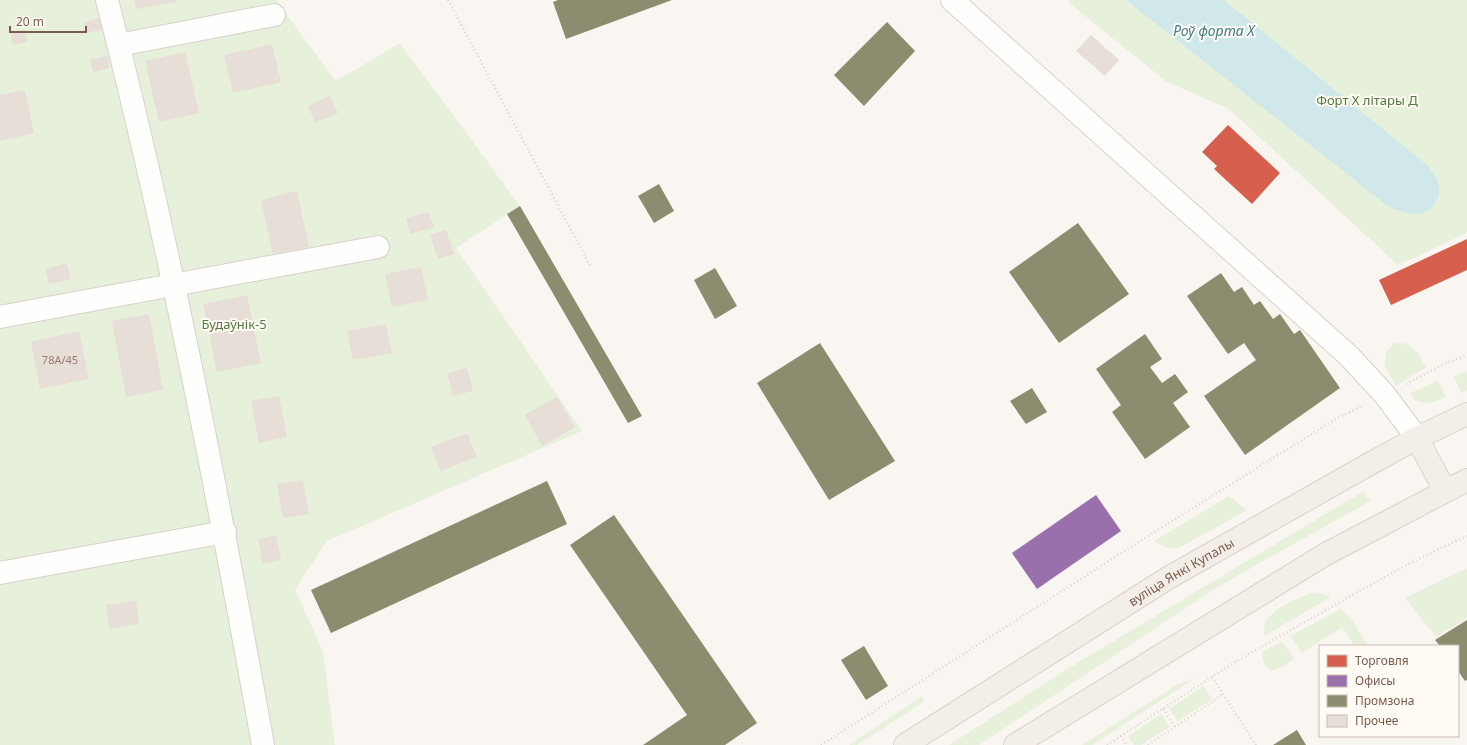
<svg xmlns="http://www.w3.org/2000/svg" width="1467" height="745" font-family="'Noto Sans',sans-serif">
<style>
.green{fill:#e7f0db}
.water{fill:#d0e8ea}
.shops{fill:#d6604d}
.offices{fill:#9970ab}
.industry{fill:#8c8c6e}
.building{fill:#e6ded7}
.lines{fill:none;stroke-linecap:round;stroke-linejoin:round}
.minor-casing{stroke:#d7d1cb;stroke-width:24}
.major-casing{stroke:#dad1cc;stroke-width:24}
.path{stroke:#dcd5d0;stroke-width:2.5;stroke-dasharray:1 3;stroke-linecap:butt}
.minor{stroke:#fefefd;stroke-width:22}
.major{stroke:#f3eee8;stroke-width:22}
.labels{text-anchor:middle;stroke-width:4;stroke-linejoin:round;paint-order:stroke}
.number-label{font-size:11px;fill:#977e72}
.park-label{font-size:13px;fill:#537a41;stroke:#fffaf3}
.street-label{font-size:13px;fill:#7a5c4d;stroke:#fffaf3}
.water-label{font-size:14px;font-style:italic;fill:#437c86;stroke:#fffaf3}
</style>
<rect width="100%" height="100%" fill="#f9f5f0"/>
<path class="green" d="M0,0H276L336,81L400,43L520,206L456,248L582,431L327,541L295,589L323,652L335,745H0Z
M1068,0H1467V233L1398,265L1229,109L1167,82L1069,3Z
M1400,343C1415,344 1419,356 1426,367L1396,386L1384,366L1387,351L1393,344Z
M1467,371V390L1461,393L1454,377Z
M1438,381L1446,397C1433,403 1428,405 1414,400L1410,393Z
M1364,491L1370,501L1219,586L979,745H949L1069,668Z
M1229,496L1247,510L1179,548C1169,549 1163,548 1154,541Z
M1467,568V618L1436,637L1405,598Z
M1316,592L1331,597L1264,636C1264,632 1264,627 1265,623C1273,607 1299,597 1316,592Z
M1341,609L1351,619L1368,646H1355L1342,627L1302,653L1290,636Z
M1282,641L1294,659L1282,667L1270,671L1263,661L1262,652Z
M1197,677L1092,745H1082L1175,686Z
M1203,686L1212,699L1178,721L1169,709Z
M922,696L925,701L857,745H849Z
M1161,714L1170,727L1141,745H1134L1128,736Z"/>
<path class="water" d="M1126,0H1224L1427,165C1432,171 1438,178 1439,186C1441,201 1430,214 1416,214C1406,214 1397,210 1389,207Z"/>
<path class="shops" d="M1228,125L1280,173L1252,204L1214,169L1217,166L1202,152Z
M1467,239V270L1391,305L1379,280Z"/>
<path class="offices" d="M1096,495L1121,531L1037,589L1012,553Z"/>
<path class="industry" d="M558,0H672L566,39L553,2Z
M887,22L915,51L864,106L834,75Z
M659,184L674,211L654,223L638,196Z
M520,206L642,416L628,423L507,214Z
M1078,223L1129,294L1059,343L1009,272Z
M715,268L737,306L715,319L694,280Z
M1221,273L1234,292L1242,287L1254,305L1260,301L1273,319L1280,314L1294,334L1300,330L1340,388L1245,455L1204,396L1256,360L1244,343L1228,354L1187,296Z
M1145,334L1162,359L1150,367L1162,383L1175,374L1188,392L1173,403L1190,427L1145,459L1112,412L1121,405L1096,369Z
M820,343L895,461L829,500L757,383Z
M1032,388L1047,412L1026,424L1010,401Z
M547,481L567,524L331,633L311,590Z
M614,515L757,723L725,745H643L687,715L570,545Z
M1467,620V680L1465,681L1458,671V646H1440L1435,640Z
M864,646L888,686L866,700L841,660Z
M1297,730L1306,745H1273L1284,738Z"/>
<path class="building" d="M134,0H176V2L136,9Z
M101,18L104,29L86,33L84,22Z
M25,30L27,42L13,45L10,33Z
M1091,35L1119,60L1105,76L1076,51Z
M272,44L281,82L233,93L224,55Z
M185,52L199,113L159,122L145,61Z
M107,56L110,68L93,72L90,60Z
M25,90L34,133L0,141V95Z
M330,96L338,113L315,123L308,106Z
M297,191L309,247L273,254L261,200Z
M429,212L434,228L410,234L406,218Z
M446,230L454,254L438,259L430,235Z
M67,263L71,279L49,284L45,269Z
M421,267L428,300L392,307L385,274Z
M247,295L261,363L217,372L203,304Z
M149,314L163,390L126,397L112,321Z
M386,324L392,353L353,360L347,331Z
M79,331L89,379L40,389L31,342Z
M467,368L473,391L453,396L447,373Z
M279,396L287,437L259,443L251,401Z
M557,397L575,427L542,446L525,415Z
M467,433L477,457L441,471L431,447Z
M303,480L309,514L283,518L277,484Z
M276,535L281,560L263,564L258,539Z
M136,601L139,624L109,629L106,605Z"/>
<g class="lines">
<defs>
<path id="minor" d="M107,0C170,246 218,495 263,745
M952,0L1349,356L1385,395L1417,438
M119,45L274,15
M0,317L378,247
M0,573L225,532"/>
<g id="major">
<path d="M1417,438L1445,491"/>
<path id="s1" d="M905,745L1168,578L1366,466L1417,438L1467,414"/>
<path d="M1015,745L1326,554L1467,480"/>
</g>
</defs>
<use href="#minor" class="minor-casing"/>
<use href="#major" class="major-casing"/>
<path class="path" d="M448,0L591,267
M1406,384L1442,365L1467,355
M1212,677L1256,745
M1163,709L1175,727
M1121,736L1127,745
M821,745L1145,538L1339,417L1362,406
M1107,745L1235,662L1352,595L1418,559L1467,536
M1148,745L1223,694"/>
<use href="#minor" class="minor"/>
<use href="#major" class="major"/>
</g>
<g class="labels">
<g class="number-label">
<text x="60" y="364">78А/45</text>
</g>
<g class="park-label">
<text x="1367" y="105">Форт X літары Д</text>
<text x="234" y="329">Будаўнік-5</text>
</g>
<g class="street-label">
<text dy="5" stroke="none"><textPath href="#s1" startOffset="326">вуліца Янкі Купалы</textPath></text>
</g>
<g class="water-label">
<text x="1214" y="36">Роў форта Х</text>
</g>
</g>
<rect x="1319" y="645" width="140" height="92" fill="#fffaf3" stroke="#cabbb1"/>
<rect x="1327" y="655" width="20" height="12" fill="#d6604d" stroke="#cabbb1"/>
<text x="1355" y="665" font-size="12" fill="#7a5c4d">Торговля</text>
<rect x="1327" y="675" width="20" height="12" fill="#9970ab" stroke="#cabbb1"/>
<text x="1355" y="685" font-size="12" fill="#7a5c4d">Офисы</text>
<rect x="1327" y="695" width="20" height="12" fill="#8c8c6e" stroke="#cabbb1"/>
<text x="1355" y="705" font-size="12" fill="#7a5c4d">Промзона</text>
<rect x="1327" y="715" width="20" height="12" fill="#e6ded7" stroke="#cabbb1"/>
<text x="1355" y="725" font-size="12" fill="#7a5c4d">Прочее</text>
<path d="M10 26v6h76v-6" fill="none" stroke="#7a5c4d" stroke-width="2"/>
<text x="16" y="26" font-size="12" fill="#7a5c4d" stroke="#fffaf3" stroke-width="3" paint-order="stroke">20 m</text>
</svg>
